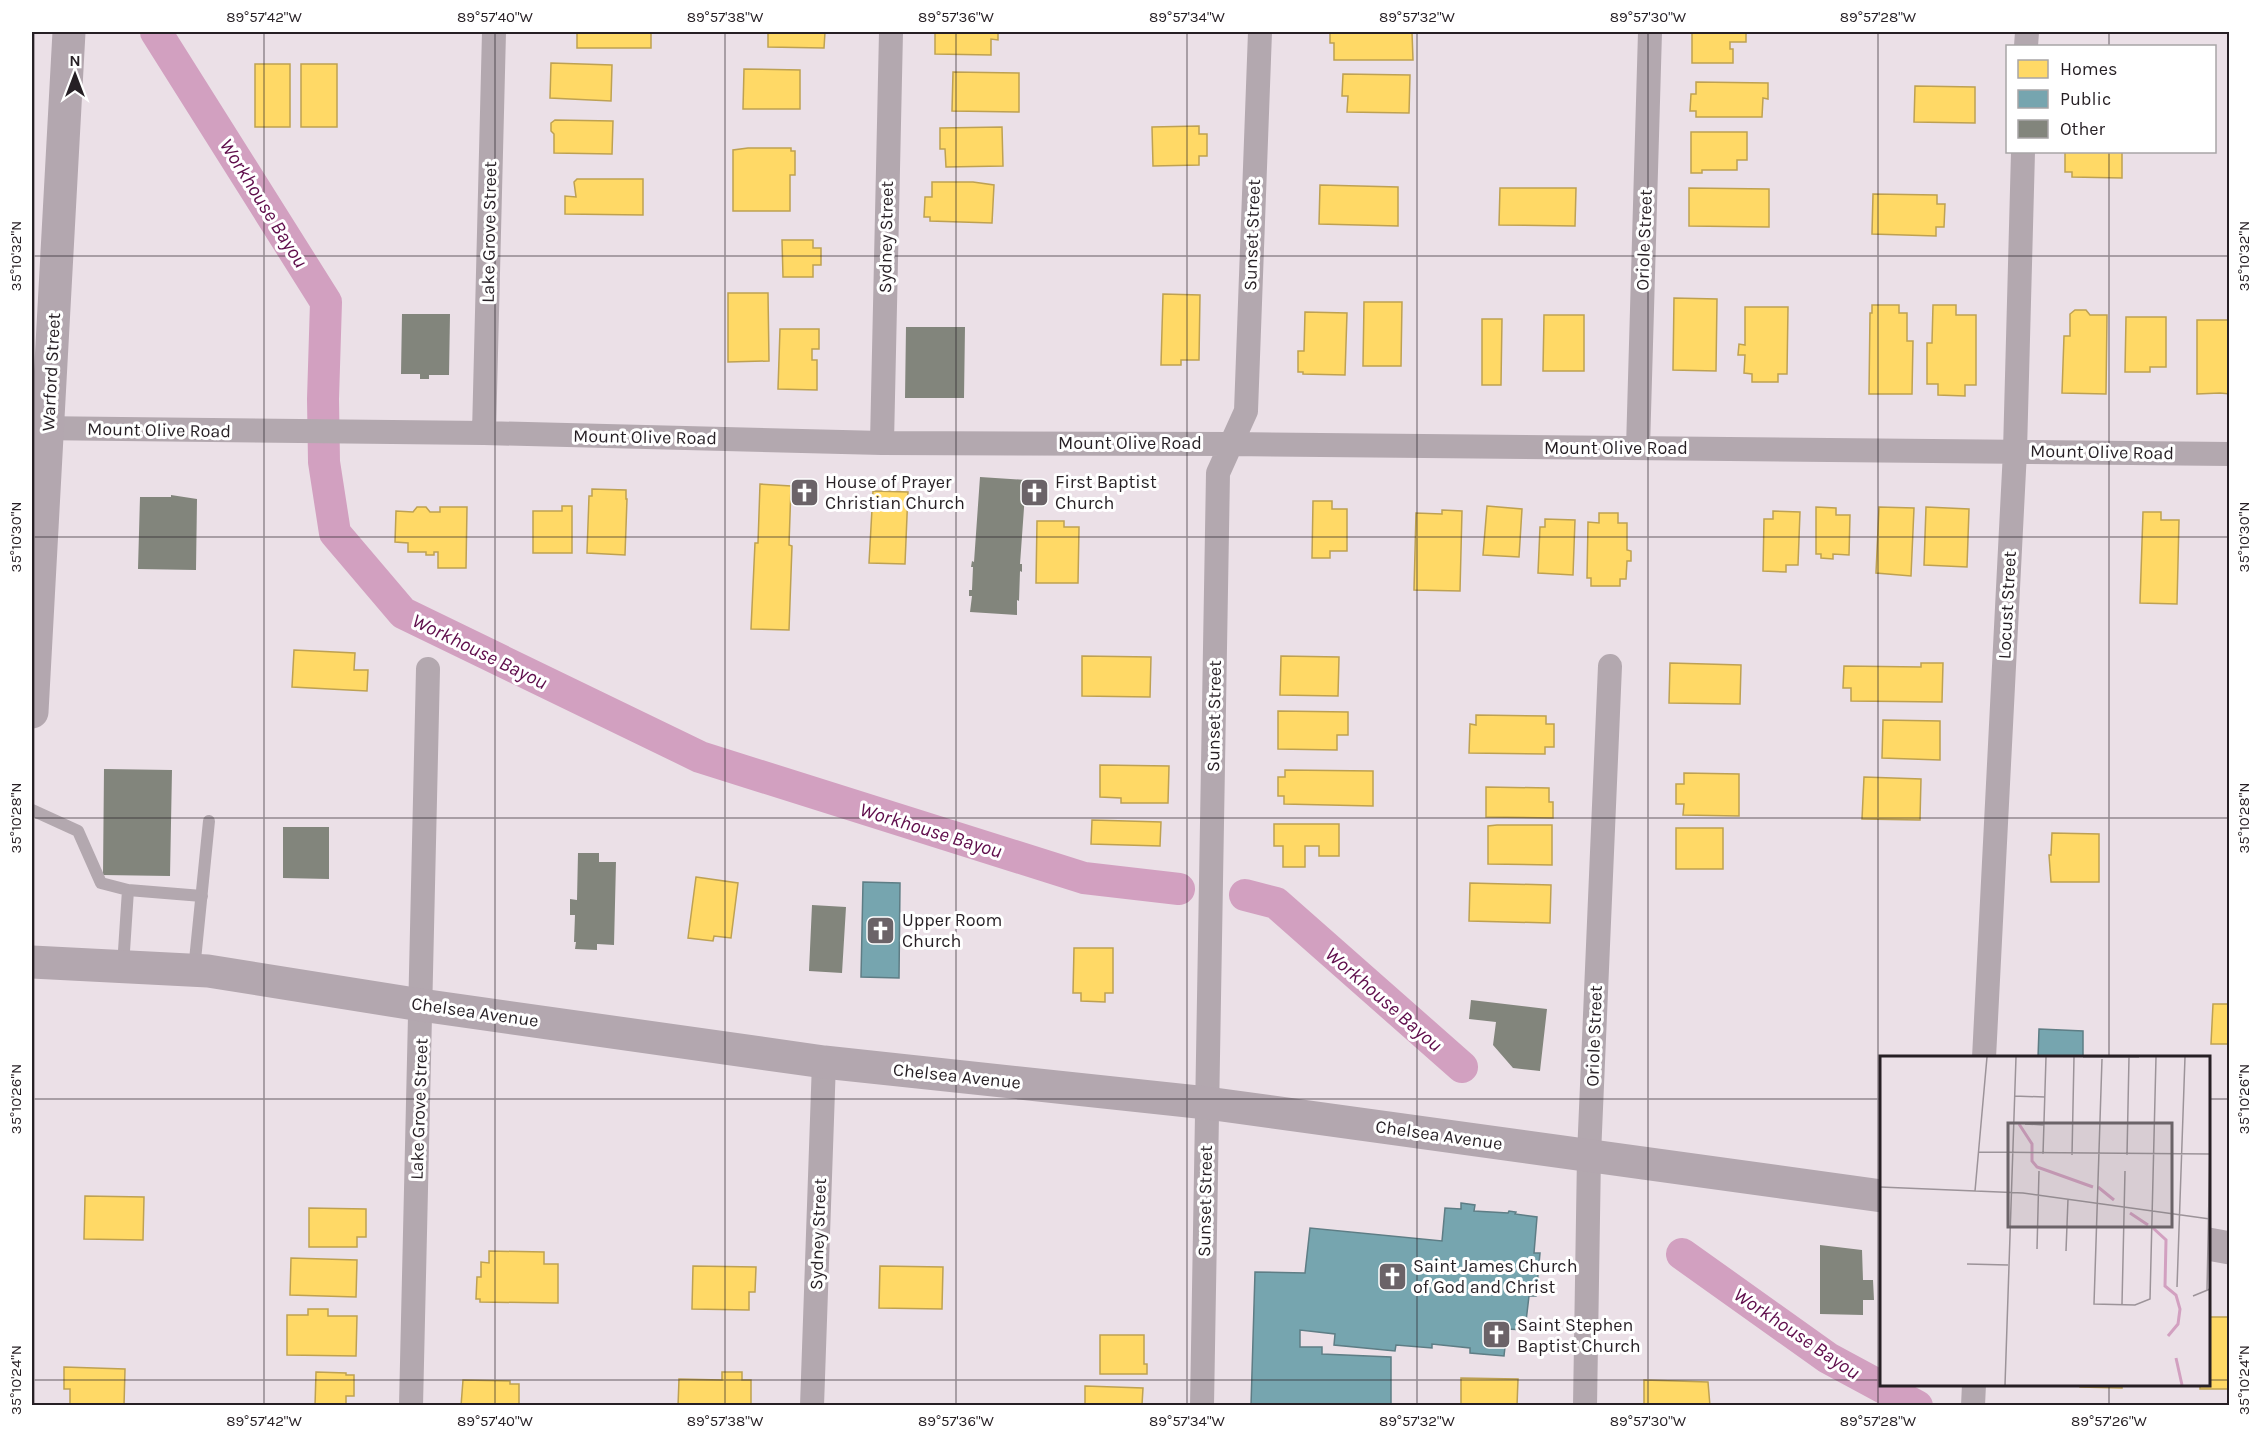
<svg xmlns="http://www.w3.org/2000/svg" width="2261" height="1437" font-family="Karla,sans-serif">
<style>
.homes{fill:#ffd966;stroke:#bea152;stroke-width:1.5}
.public{fill:#76a5af;stroke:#5e7d85;stroke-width:1.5}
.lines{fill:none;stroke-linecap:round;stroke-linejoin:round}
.canal{stroke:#d2a0c0;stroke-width:32}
.building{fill:#82857c}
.lane{stroke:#b3a8af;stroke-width:12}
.street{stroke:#b3a8af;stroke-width:24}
.secondary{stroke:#b3a7af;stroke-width:33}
.ticks{fill:none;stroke:#261f24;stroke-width:1.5;stroke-opacity:0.45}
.labels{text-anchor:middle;stroke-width:6;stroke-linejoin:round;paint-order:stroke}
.street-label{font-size:18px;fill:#261f24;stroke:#fff}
.poi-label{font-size:18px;fill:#261f24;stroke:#fff;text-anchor:start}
.water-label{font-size:20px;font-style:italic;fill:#5f0d4b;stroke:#fff}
.inset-river{fill:none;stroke:#d2a0c0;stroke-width:3}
.inset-road{fill:none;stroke:#9c9399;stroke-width:1.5}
.view{fill:#6b6368;fill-opacity:0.15;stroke:#6b6368;stroke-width:3}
.inset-edge{fill:none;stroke:#261f24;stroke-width:3}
.neatline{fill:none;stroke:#261f24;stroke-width:2}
.ticks-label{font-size:15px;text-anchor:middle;fill:#261f24}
</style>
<rect width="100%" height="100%" fill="#ebe0e7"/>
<path class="homes" d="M577,32H651V48H577Z
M768,32H825L824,48L768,47Z
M935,32H998V40L991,39V55L935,54Z
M1330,32H1412L1413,60H1334V43H1330Z
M1692,32H1746V42H1730V49H1733V63H1692Z
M551,63L612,65L611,101L550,98Z
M255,64H290V127H255Z
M301,64H337V127H301Z
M744,69L800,70V109H743Z
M953,72L1019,73V112L952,111Z
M1343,74L1410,75L1409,113L1347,112L1348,96H1342Z
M1696,82L1768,83V99L1763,98L1762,117H1696V111H1690L1691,94H1696Z
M1915,86L1975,87V123L1914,122Z
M555,120L613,121L612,154L554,153V134L551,131V123Z
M1199,126V134H1207V156H1199V165L1153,166L1152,127Z
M1002,127L1003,166L946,167L945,149H940V128Z
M1691,132H1747V160H1737V170H1702V173H1691Z
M748,148H791V151H795V175H790V211H733V150Z
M2065,152H2122V178L2072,177V172H2065Z
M577,179H643V215L565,214V196L576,197L574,182Z
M932,182H973L994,185L992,223L930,221V217H924L925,197H932Z
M1320,185L1398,187V226L1319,224Z
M1500,188H1576L1575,226L1499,225Z
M1689,188L1769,189V227L1689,226Z
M1873,194L1937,195V204H1945L1944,227H1936V236L1872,234Z
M782,240H813V248H821V265H813V277H783Z
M728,293H768L769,361L728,362Z
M1163,294L1200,295L1199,360H1181V365H1161Z
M1674,298L1717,299L1716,371L1673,370Z
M1364,302H1402L1401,366H1363Z
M1872,305H1899V313H1907V341H1913L1912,394H1869L1870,313H1872Z
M1933,305H1956V315H1976V385H1965V396L1938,395V384H1927V343H1932Z
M1745,307H1788L1787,374H1778V382H1752V374L1744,373L1745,355H1738L1739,344L1745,345Z
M2075,310H2086L2090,315H2107L2106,394L2062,393L2064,336H2070V314Z
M1305,312L1347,313L1345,375L1303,374V372H1298V351H1304Z
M1544,315H1584V371H1543Z
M2126,317H2166V367H2150V372H2125Z
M1482,319H1502L1501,385H1482Z
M2197,320H2230V394L2220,393L2197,394Z
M780,329H819V349H812V360H817V390L778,389Z
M760,484L791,486L789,545L792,546L789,630L751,629L755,543H758Z
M592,489L626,490V499H627L625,555L587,553L589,496H592Z
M873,491L908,492L905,564L869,563Z
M1313,501H1332V509H1347V551H1330V558H1312Z
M562,506H572V553H533V511H562Z
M1487,506L1522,509L1519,557L1483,555Z
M417,507H426L430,512H440V507H467L466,568H438V552H434V555H426V552H408V543L395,542L396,511L413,512Z
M1816,507L1836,508V515H1850L1849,555L1833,554V559L1821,558V554H1816Z
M1879,507L1914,508L1911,576L1876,573Z
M1926,507L1969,509L1967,567L1924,565Z
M1442,510L1462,511L1460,591L1414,590L1416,513L1442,514Z
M1773,511L1800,512L1798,565H1786V572L1763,571L1764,519H1773Z
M2143,512H2161V520H2179L2177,604L2140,603Z
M1599,513H1618V523H1627V550L1631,551V561H1627L1626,579H1620V586H1591V578H1587L1588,522L1599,523Z
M1545,519L1575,520L1573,575L1538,573L1540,527H1545Z
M1037,521H1064V527H1079L1078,583H1036Z
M294,650L355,653L354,670H368L367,691L292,687Z
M1082,656L1151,657L1150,697L1082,696Z
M1281,656L1339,657L1338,696L1280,695Z
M1670,663L1741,665L1740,704L1669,703Z
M1921,663H1943L1942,702L1851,701V688H1843L1844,666L1921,667Z
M1278,711L1348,712V735H1337V750L1278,749Z
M1476,715L1546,716V724H1554V747H1545V754L1469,753L1470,724L1476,725Z
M1883,720L1940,721V760L1882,758Z
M1100,765L1169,766L1168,803H1121V798L1100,797Z
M1285,770L1373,771V806L1284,804V796H1278V777H1285Z
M1684,773L1739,774V816L1683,815L1684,804H1676V784H1684Z
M1864,777L1921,779L1920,820L1862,819Z
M1486,787L1549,788V802H1553V818L1486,817Z
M1092,820L1161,822L1160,846L1091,844Z
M1274,824H1339V856H1319V846H1305V867H1283V846H1274Z
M1497,825H1552V865L1488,864V826Z
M1676,828H1723V869H1676Z
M2052,833L2099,834V882H2051L2049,855H2051Z
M696,877L738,883L731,938L714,936L713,941L688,938Z
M1470,883L1551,885L1550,923L1469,921Z
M1074,948H1113V993H1105V1002L1081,1001V993H1073Z
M2213,1004H2230V1044H2211Z
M85,1196L144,1197L143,1240L84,1239Z
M309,1208L366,1209V1237H357V1247H309Z
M489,1251L544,1252V1264H558V1303L480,1302V1299H476L477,1277H481V1262L489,1263Z
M291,1258L357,1260L356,1297L290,1295Z
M693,1266L756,1267L755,1292H749V1310L692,1309Z
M880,1266L943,1267L942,1309L879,1308Z
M308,1309H328V1316H357L356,1356L287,1355V1315H308Z
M2208,1317H2230V1389H2200V1384H2208Z
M1100,1335H1144V1364H1147V1374H1100Z
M64,1367L125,1369L124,1406H70V1389H64Z
M316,1372L346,1373V1375H354V1396H346V1406H315Z
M722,1372H742V1380H751V1406H678L679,1379L722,1380Z
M1461,1378L1518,1379L1517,1406H1461Z
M463,1380L510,1381V1384H519V1406H461Z
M1644,1380L1708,1382L1710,1406H1644Z
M2080,1384H2122V1388L2080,1387Z
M1085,1386L1143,1388L1142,1405L1085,1406Z"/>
<path class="public" d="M863,882L900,883L899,978L861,977Z
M2039,1029L2083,1031V1058H2038Z
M1461,1203L1475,1205L1474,1211L1508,1213L1509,1211L1516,1212L1515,1214L1537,1217L1534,1253H1540L1536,1296H1529L1525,1330L1507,1329L1504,1356L1470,1353V1348L1432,1344V1348L1396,1345L1395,1351L1334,1345L1335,1334L1300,1330V1347H1322V1354L1391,1357V1406H1251L1255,1272L1305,1273L1310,1228L1442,1241L1445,1208L1461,1209Z"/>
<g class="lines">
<path class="canal" d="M156,32L326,302L323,399L324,462L335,533L403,613L700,757L1084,878L1179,889
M1245,895L1276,903L1462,1067
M1682,1254L1828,1358L1917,1406"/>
</g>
<path class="building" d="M402,314H450L449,375H429V379H420V374H401Z
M906,327H965L964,398H905Z
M980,477L1026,480L1020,564H1022V572L1020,571L1019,601L1017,600V615L970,612L972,596H969V590H972L973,567H971L972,561L974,562Z
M171,495L197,499L196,570L138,569L140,497H171Z
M104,769L172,770L170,876L103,875Z
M283,827H329V879L283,878Z
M578,853H599V862H616L614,945L597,944V950L575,949L576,942H574L575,915H570V899L577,900Z
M812,905L846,907L842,973L809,971Z
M1471,1000L1547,1009L1540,1071L1513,1068L1493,1045L1496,1022L1469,1019Z
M1820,1245L1862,1250L1863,1280H1873L1874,1300H1863V1315L1820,1314Z"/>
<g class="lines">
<path class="lane" d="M32,810L78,831L101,883L128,890
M123,966L128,890L202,896
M194,970L209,821"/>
<path class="street" d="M2026,46L2027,32
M33,428L484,433L882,443L1232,444L2230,454
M484,433L494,32
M882,443L891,32
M1638,448L1650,32
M1984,1058L2015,451L2023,152
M411,1406L428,669
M812,1406L824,1062
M1202,1406L1218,473L1246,411L1260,32
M1585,1406L1589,1155L1610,666
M1973,1406L1974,1384"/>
<path class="secondary" d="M32,712L69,32
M32,962L208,971L421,1005L824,1062L1207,1103L1882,1196
M2208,1244L2230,1248"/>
</g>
<path class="ticks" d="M34,32V1406M264,32V1406M495,32V1406M725,32V1406M956,32V1406M1187,32V1406M1417,32V1406M1648,32V1406M1878,32V1406M2109,32V46M2109,152V1058M32,256H2230M32,537H2230M32,818H2230M32,1099H1882M2208,1099H2230M32,1380H1882M2208,1380H2230M2109,1384V1406"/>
<defs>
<symbol id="church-square" viewBox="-11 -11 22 22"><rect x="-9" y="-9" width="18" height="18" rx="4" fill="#6b6368" stroke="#fff"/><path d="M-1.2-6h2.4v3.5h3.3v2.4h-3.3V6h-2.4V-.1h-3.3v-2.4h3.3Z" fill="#fff"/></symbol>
</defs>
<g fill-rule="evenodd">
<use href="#church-square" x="788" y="476" width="33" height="33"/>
<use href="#church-square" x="1018" y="476" width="33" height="33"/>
<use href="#church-square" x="864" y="914" width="33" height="33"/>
<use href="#church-square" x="1376" y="1260" width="33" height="33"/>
<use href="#church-square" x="1480" y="1318" width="33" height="33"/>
</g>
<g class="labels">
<g class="street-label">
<text transform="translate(489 232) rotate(-89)" y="6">Lake Grove Street</text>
<text transform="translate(1252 235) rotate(-88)" y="6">Sunset Street</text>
<text transform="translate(886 237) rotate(-89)" y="6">Sydney Street</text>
<text transform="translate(1644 240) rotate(-88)" y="6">Oriole Street</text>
<text transform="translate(51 372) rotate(-87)" y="6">Warford Street</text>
<text transform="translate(159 430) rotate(1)" y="6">Mount Olive Road</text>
<text transform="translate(645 437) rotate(1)" y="6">Mount Olive Road</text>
<text x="1130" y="449">Mount Olive Road</text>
<text x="1616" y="454">Mount Olive Road</text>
<text transform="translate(2102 452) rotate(1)" y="6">Mount Olive Road</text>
<text transform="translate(2007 605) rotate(-87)" y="6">Locust Street</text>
<text transform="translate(1214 716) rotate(-89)" y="6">Sunset Street</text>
<text transform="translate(475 1012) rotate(8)" y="6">Chelsea Avenue</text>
<text transform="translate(1594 1036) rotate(-88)" y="6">Oriole Street</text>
<text transform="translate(957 1076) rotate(6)" y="6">Chelsea Avenue</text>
<text transform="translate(419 1109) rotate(-88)" y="6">Lake Grove Street</text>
<text transform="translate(1439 1135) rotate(8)" y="6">Chelsea Avenue</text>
<text transform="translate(1205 1201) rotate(-89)" y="6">Sunset Street</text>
<text transform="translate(818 1234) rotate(-88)" y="6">Sydney Street</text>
</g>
<g class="poi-label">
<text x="825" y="488">House of Prayer<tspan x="825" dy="21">Christian Church</tspan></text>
<text x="1055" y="488">First Baptist<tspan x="1055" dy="21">Church</tspan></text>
<text x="902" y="926">Upper Room<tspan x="902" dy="21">Church</tspan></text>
<text x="1413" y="1272">Saint James Church<tspan x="1413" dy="21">of God and Christ</tspan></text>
<text x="1517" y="1331">Saint Stephen<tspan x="1517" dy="21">Baptist Church</tspan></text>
</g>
<g class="water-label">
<text transform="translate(264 203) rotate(58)" y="7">Workhouse Bayou</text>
<text transform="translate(480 651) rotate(26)" y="7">Workhouse Bayou</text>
<text transform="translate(931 830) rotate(17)" y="7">Workhouse Bayou</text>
<text transform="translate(1384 999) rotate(41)" y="7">Workhouse Bayou</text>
<text transform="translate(1797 1333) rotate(34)" y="7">Workhouse Bayou</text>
</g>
</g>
<g transform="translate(1880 1056)">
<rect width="330" height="330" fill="#ebe0e7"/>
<path class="inset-river" d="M139,68L152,88V105L157,111L213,131M218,131L234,144M250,157L268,169M273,172L286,184L285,230L296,239L300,253L298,268L288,280M296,302L302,329"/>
<path class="inset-road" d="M203,1H259M222,3L214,248L255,249L270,243L276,1M134,40L165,41M145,68L164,69M99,96L330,98M163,98L166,1M192,99L194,1M247,99L249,1M0,131L143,137L330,163M95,135L107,1M157,193L159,115M186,195L188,143M87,208L128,209M297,231L305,1M327,235L330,89M313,240L330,233M242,248L245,115M125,329L136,1"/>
<path class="view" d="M128,67H292V171H128Z"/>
<rect width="330" height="330" class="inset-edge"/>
</g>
<rect width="2261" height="1437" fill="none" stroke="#ffffff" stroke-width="66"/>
<rect x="2006" y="45" width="210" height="108" fill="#ffffff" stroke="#a8a5a7" stroke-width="1.5"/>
<rect x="2018" y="60" width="30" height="18" fill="#ffd966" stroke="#a8a5a7" stroke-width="1.5"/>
<text x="2060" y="75" font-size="18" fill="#261f24">Homes</text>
<rect x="2018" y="90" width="30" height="18" fill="#76a5af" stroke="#a8a5a7" stroke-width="1.5"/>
<text x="2060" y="105" font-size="18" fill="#261f24">Public</text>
<rect x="2018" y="120" width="30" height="18" fill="#82857c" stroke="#a8a5a7" stroke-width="1.5"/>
<text x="2060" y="135" font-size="18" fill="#261f24">Other</text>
<g transform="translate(75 75)" stroke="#ffffff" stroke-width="4.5" paint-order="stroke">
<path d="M0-4.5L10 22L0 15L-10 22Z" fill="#261f24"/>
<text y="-9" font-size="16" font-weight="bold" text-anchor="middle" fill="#261f24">N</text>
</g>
<rect x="33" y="33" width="2195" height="1371" class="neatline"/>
<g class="ticks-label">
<text x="264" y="22">89°57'42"W</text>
<text x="495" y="22">89°57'40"W</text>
<text x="725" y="22">89°57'38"W</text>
<text x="956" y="22">89°57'36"W</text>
<text x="1187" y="22">89°57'34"W</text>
<text x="1417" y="22">89°57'32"W</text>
<text x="1648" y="22">89°57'30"W</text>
<text x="1878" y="22">89°57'28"W</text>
<text transform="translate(16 256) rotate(-90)" y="5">35°10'32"N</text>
<text transform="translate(2244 256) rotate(-90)" y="5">35°10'32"N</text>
<text transform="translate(16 537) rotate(-90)" y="5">35°10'30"N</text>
<text transform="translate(2244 537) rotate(-90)" y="5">35°10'30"N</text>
<text transform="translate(16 818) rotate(-90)" y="5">35°10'28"N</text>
<text transform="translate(2244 818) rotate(-90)" y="5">35°10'28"N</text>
<text transform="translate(16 1099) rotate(-90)" y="5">35°10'26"N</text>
<text transform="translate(2244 1099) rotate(-90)" y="5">35°10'26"N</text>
<text transform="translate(16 1380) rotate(-90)" y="5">35°10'24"N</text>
<text transform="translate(2244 1380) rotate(-90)" y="5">35°10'24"N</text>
<text x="264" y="1426">89°57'42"W</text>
<text x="495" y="1426">89°57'40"W</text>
<text x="725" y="1426">89°57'38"W</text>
<text x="956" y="1426">89°57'36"W</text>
<text x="1187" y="1426">89°57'34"W</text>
<text x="1417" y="1426">89°57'32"W</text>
<text x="1648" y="1426">89°57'30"W</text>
<text x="1878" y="1426">89°57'28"W</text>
<text x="2109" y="1426">89°57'26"W</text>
</g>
</svg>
